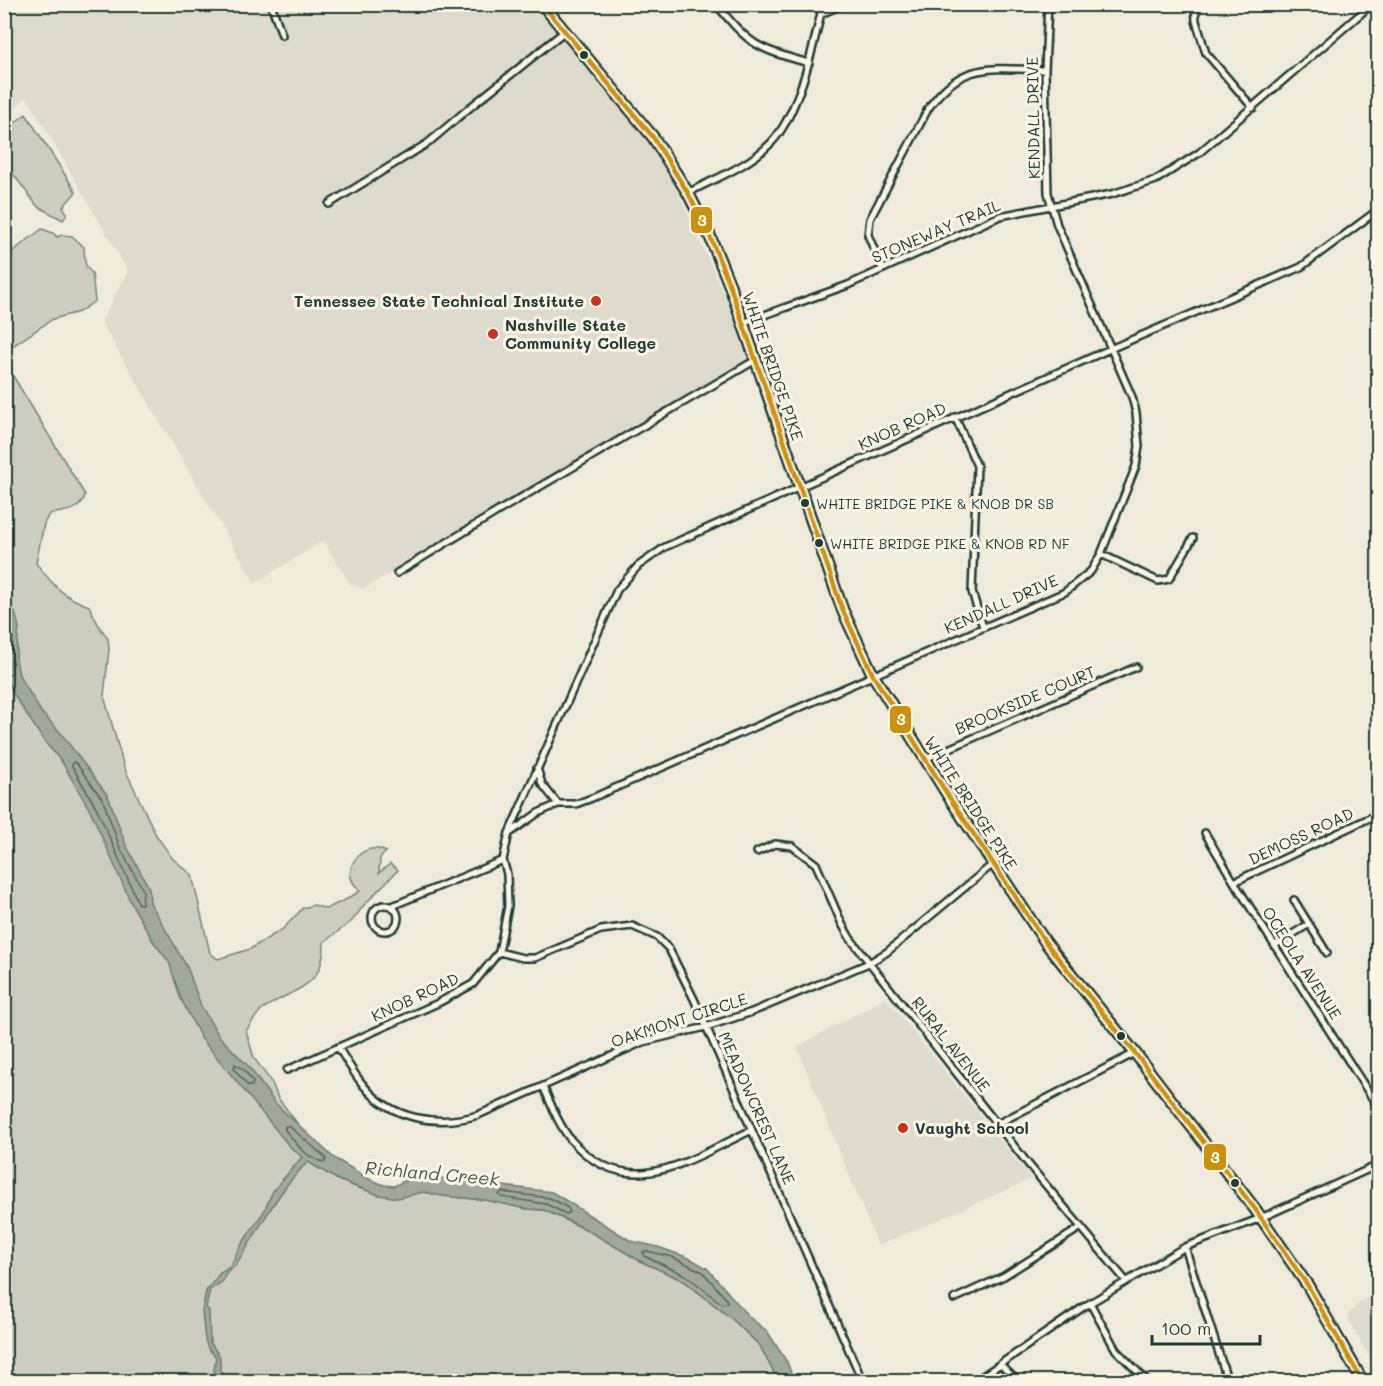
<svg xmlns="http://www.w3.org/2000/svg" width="1383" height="1386" font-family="Mali,sans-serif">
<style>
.built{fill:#dedbcc}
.green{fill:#cccdbf;stroke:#76857a;stroke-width:1.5}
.water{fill:#9fa89a;stroke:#6c7d71;stroke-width:1.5}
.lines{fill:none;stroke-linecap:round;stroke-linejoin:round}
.shore{stroke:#52685d;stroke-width:1.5}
.street-casing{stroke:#1f3d34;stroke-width:10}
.primary-casing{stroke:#1f3d34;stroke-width:14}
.street{stroke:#fcf5e5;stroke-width:5}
.primary{stroke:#fcf5e5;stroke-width:9}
.bus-1-casing{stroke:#fcf5e5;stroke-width:9}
.bus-1{stroke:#cc910a;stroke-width:4.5}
.bus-dot{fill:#1f3d34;stroke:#fcf5e5;stroke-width:2}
.poi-dot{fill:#c8321e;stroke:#fcf5e5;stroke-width:2}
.labels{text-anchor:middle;stroke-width:6;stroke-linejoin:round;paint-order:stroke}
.bus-label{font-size:14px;fill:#1f3d34;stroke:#fcf5e5;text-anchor:start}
.street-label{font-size:16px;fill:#1f3d34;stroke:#fcf5e5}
.poi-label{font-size:16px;font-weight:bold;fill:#1f3d34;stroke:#fcf5e5;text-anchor:start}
.water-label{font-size:18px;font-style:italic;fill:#455d53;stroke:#fcf5e5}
.line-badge{stroke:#fcf5e5;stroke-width:2}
.badge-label{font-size:16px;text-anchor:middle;font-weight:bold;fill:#fff}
</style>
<rect width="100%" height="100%" fill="#efeada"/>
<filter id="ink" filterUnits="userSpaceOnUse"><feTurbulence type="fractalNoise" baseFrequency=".0167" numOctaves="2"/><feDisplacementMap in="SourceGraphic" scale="12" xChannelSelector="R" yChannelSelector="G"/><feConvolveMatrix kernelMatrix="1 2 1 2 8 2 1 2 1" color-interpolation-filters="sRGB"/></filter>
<g filter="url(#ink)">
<path class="built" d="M4,5H532L653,137L754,361L363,589L350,584L323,541L255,583L101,322L128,271L27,97L5,116Z
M886,998L1031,1179L878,1246L797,1047Z
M1378,1292V1374L1347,1316L1359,1303Z"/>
<path class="green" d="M26,114L76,192L63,207L67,213L63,220L37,206L5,163V130Z
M42,229L53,233L57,237L62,235L72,236L84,247C85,257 83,266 92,273L95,301L79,312L53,319L5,351V253L13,251Z
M4,361L85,495C81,512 64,511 49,514L44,524L36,563C54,586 61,596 89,606L98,624L108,639L109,649L104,696L124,767L156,835L172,858L192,875L210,953L218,959L250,949L283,929L303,908L314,905L326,909L347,899L360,891C357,887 352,883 351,878C347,859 369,841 386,852L380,858L379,873L390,864L398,870L365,904L352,921L324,942C324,989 295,987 263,1009C256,1014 251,1024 246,1031L254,1058L272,1083L278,1098L298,1124L306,1155L338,1180L361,1189L424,1192L443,1196L485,1200L527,1209L544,1210L597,1235L640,1261L684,1281L732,1319L760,1346L778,1381H5Z"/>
<path class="water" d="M5,594L15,613L19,627L16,659L19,675L41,712L60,732L108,796L126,845L149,888L150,902L188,969L201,1006L219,1036L249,1067L275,1103L334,1158L369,1179L384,1185L394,1186L413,1177L423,1176L552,1192L631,1241L658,1247L689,1258L707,1268L749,1317L767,1331L787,1362L794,1381H778L760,1346L732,1319L684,1281L640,1261L580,1226L544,1210L527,1209L485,1200L443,1196L424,1192L398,1198L379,1195L338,1180L308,1162C276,1192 259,1231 235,1266L226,1273L223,1281L210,1290L206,1307L209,1311L210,1342L220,1357V1370L224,1376L222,1381H212L216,1357L208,1348L205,1340L202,1311L206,1291L220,1273L230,1267L239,1248L263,1213L273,1191L302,1157L290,1147L201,1038L180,997L169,962L153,941L131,903L91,812L62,762L44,741L14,695L5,674Z"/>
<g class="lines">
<path class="shore" d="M4,606C19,631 9,646 12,672L10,674H4
M73,762L76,763L103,800L120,848L143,890L142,904H139L137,900L97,809L72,766Z
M235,1064L244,1070L253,1082L252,1086H248L234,1069Z
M285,1126H289L326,1158L325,1162C309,1161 295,1143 285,1130Z
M502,1192L550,1198L568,1208L570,1212L566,1214L546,1204L501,1197L499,1194Z
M647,1251L672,1257L703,1272L727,1300V1303L722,1304L687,1276L644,1256L643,1252Z"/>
<defs>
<path id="street" d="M271,4L282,35
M716,4C728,18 740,34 756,44C771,53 791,58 809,63
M1195,4L1196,21L1206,53L1253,108
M821,14L844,4
M688,193C716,178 749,166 771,143C799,114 814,44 823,4
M329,204L428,143L468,109L565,31
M882,268L868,235L870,219L928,109C961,60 993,69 1045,70
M742,323L848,285L1000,216L1112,194L1156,180L1199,153L1372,4
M955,417L977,466L972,592L983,627
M1101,554L1158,581L1169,579L1193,538
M397,573L500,510L754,361
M925,759L1136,667
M537,768L542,784L558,804
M510,833L538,813L558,804H576L592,798L1065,592L1091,571L1101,554L1136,466L1139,446L1136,413L1132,397L1057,225L1048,193L1045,70L1048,4
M1205,833L1234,882L1378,1107
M757,852L775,844L792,846L816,864L842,924L850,938L1029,1165L1126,1281
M1234,882L1378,814
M1294,900L1327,953
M372 918a13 13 0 1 1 26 0a13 13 0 1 1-26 0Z
M392,906L503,860
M1275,945L1309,924
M499,952L523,958H535L601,930L632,926L657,937L669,949L694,999L863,1382
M338,1047C346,1060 354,1074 364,1086C392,1120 438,1127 478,1115L643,1042L706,1027L752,1012L869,963L887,952L993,864
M287,1070L438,1003L473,984L499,952L508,906L507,874L503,860L509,833L617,590L638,566L665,547L1110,349L1301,267L1378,210
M543,1086C551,1104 558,1124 571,1140C628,1205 690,1159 752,1130
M997,1124L1135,1053
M1185,1247L1228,1382
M954,1299L1004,1276L1080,1228
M1090,1303L1116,1350L1148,1382
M1000,1364L1018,1382
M974,1382L1085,1306L1185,1247L1261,1218L1378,1165"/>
<path id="primary" d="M542,4L653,137L688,193L709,234L730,286L843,611L873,675L949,797L1046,943L1135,1053L1255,1209L1308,1286L1363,1382"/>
</defs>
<use href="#street" class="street-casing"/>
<use href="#primary" class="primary-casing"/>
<use href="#street" class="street"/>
<use href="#primary" class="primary"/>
<defs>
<path id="bus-1" d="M542,4L653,137L688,193L709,234L730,286L843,611L873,675L949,797L1046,943L1135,1053L1255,1209L1308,1286L1363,1382"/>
</defs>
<use href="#bus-1" class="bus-1-casing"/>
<use href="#bus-1" class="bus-1"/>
</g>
</g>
<g class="bus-dot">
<circle cx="584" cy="55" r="5"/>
<circle cx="805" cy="503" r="5"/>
<circle cx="819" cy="543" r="5"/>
<circle cx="1121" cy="1036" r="5"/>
<circle cx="1235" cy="1183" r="5"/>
</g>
<g class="poi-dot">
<circle cx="596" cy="301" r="6"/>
<circle cx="493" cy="334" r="6"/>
<circle cx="903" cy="1128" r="6"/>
</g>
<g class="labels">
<g class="bus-label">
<text x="816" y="509">WHITE BRIDGE PIKE &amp; KNOB DR SB</text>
<text x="830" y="549">WHITE BRIDGE PIKE &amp; KNOB RD NF</text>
</g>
<g class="street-label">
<text transform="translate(1033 118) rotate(-91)" y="6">KENDALL DRIVE</text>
<text transform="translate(936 231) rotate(-23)" y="6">STONEWAY TRAIL</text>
<text transform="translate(773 366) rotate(71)" y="6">WHITE BRIDGE PIKE</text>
<text transform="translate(902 426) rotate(-24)" y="6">KNOB ROAD</text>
<text transform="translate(1001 604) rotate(-24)" y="6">KENDALL DRIVE</text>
<text transform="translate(1025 700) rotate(-23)" y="6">BROOKSIDE COURT</text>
<text transform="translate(971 803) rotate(57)" y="6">WHITE BRIDGE PIKE</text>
<text transform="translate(1301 836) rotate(-25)" y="6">DEMOSS ROAD</text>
<text transform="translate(1302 963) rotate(57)" y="6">OCEOLA AVENUE</text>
<text transform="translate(415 997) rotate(-25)" y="6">KNOB ROAD</text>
<text transform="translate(679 1020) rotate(-18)" y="6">OAKMONT CIRCLE</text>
<text transform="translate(951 1044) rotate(52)" y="6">RURAL AVENUE</text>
<text transform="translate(757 1108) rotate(66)" y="6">MEADOWCREST LANE</text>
</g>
<g class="poi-label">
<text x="584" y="307" text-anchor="end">Tennessee State Technical Institute</text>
<text x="505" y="331">Nashville State<tspan x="505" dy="18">Community College</tspan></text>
<text x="915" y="1134">Vaught School</text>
</g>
<g class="water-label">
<text transform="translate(432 1174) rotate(5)" y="6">Richland Creek</text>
</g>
</g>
<g class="line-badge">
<rect x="690" y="206" width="23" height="28" rx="6" fill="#cc910a"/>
<rect x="889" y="705" width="23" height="29" rx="6" fill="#cc910a"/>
<rect x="1203" y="1143" width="24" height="28" rx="6" fill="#cc910a"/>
</g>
<g class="badge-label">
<text x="702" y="226">3</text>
<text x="901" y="725">3</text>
<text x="1215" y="1163">3</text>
</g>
<rect width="1383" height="1386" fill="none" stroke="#fcf5e5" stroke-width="24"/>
<rect x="12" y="12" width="1359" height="1362" fill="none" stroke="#1f3d34" stroke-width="2" filter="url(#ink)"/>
<path d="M1152 1335v9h108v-9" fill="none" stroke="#1f3d34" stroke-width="3"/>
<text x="1161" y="1335" font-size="18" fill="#1f3d34" stroke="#fcf5e5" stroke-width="4.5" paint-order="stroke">100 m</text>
</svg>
